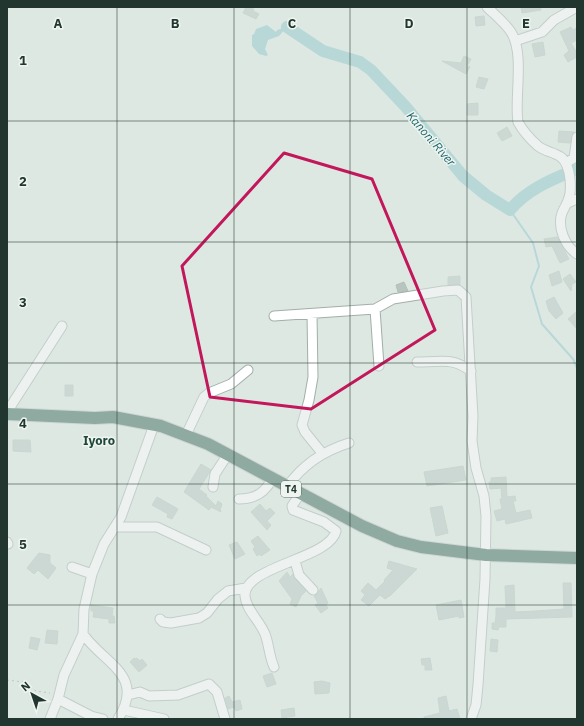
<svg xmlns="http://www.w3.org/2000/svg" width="584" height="726" font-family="'IBM Plex Sans',sans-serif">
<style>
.water{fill:#89c6ca}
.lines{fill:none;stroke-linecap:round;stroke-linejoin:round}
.stream{stroke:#89c6ca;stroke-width:2}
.river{stroke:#89c6ca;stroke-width:12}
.building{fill:#b7c5be;stroke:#b1c1b9}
.minor-casing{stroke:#a2afa9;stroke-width:11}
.highway-casing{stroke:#bcc3c0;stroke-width:14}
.path{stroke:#81a998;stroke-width:1;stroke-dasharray:2 3;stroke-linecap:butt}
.minor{stroke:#fff;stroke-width:9}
.highway{stroke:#2f6051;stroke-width:12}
.marked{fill:none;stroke:#c2185b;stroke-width:3;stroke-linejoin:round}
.grid{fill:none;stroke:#21362e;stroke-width:1;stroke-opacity:0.55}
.labels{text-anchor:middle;stroke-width:3;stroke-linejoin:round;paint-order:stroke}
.shield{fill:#eef5f1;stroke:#5e6f68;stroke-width:1}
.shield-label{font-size:10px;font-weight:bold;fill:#21362e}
.water-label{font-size:12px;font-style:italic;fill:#21676c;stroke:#eef5f1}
.quarter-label{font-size:13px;font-weight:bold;fill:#1f4639;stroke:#eef5f1}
.grid-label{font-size:13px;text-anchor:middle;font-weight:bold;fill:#21362e;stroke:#eef5f1;stroke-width:3;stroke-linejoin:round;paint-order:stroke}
</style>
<rect width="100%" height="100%" fill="#dee8e3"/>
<path class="water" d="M267,25L276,32L277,30L287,27L279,36L268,40L265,49L268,55L266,56L259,54L252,46V35L254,34L256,29Z"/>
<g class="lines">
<path class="stream" d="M510,210L533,243L539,266L531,287L542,324L573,359L577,368"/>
<path class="river" d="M287,27L323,51L360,62L371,70L405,106L463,176L486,195L510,210C527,189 553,179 577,169"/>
</g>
<path class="building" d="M246,7L254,9L253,11L259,14L256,19L243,13Z
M521,7H541V10L522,13Z
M484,16L485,25L476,26L475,17Z
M571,27L573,30L577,28V40L571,43L577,53V57L568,62L564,55L569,51L560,32Z
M543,42L545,55L535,57L532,44Z
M464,56L471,59L467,66L470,67L466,74L442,61L461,63Z
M479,77L488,79L484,89L476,87Z
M478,103V115H467V104Z
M507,127L512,136L502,141L497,133Z
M559,131L574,132L570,143L558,142Z
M557,237L569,259L560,263L552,246L546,247L544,239Z
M559,271L562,282L552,286L549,275Z
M570,274L576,282L572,284L571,291L563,279Z
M460,276V285H448V277Z
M404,282L408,291L398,292L396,285Z
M554,297L563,313L556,319L549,311L546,301Z
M577,311V329L568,319Z
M65,385H73V396H65Z
M13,440H30L31,452L13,451Z
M201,464L211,470L199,489L207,495L206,496L216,506L218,501L222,504L220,510L221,512L211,507L209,510L184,492Z
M463,466L466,480L427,486L424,472Z
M506,477L507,497L515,496L516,501H513L516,513L530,510L532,518L506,524L505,519L497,521L494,511L502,509L500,499H502L501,488L490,489L489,482H491V478Z
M157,497L178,509L172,519L167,517L168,514L152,505Z
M260,504L266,511L270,508L275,513L267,521L271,525L267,530L251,512Z
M442,506L448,533L436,536L430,508Z
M258,536L270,550L261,556L260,554L257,556L253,549L255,547L251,541Z
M237,542L245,554L235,559L229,545Z
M39,553L50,555V563L56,568L48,579L38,570L34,574L27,568Z
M389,561L417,569L391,595L385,599L380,595L369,606L361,600L365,595L361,591L368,583L376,590L385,581L384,580L393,570L387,568Z
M287,572L290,577L293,574L306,591L301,596L296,607L290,604L292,599L279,581Z
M563,583H571L572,617L506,619V627H499L498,630L492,629V623H495L496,616V608H506L505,586L514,585L515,612L535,611L564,609Z
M321,588L328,603L326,605L328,608L321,613L315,605L318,603L314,596L317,594Z
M461,600L464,617L459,618V616L439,620L436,605Z
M91,605L113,608L112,616H114L115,623H109V619L93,617L94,611H91Z
M47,630L58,631L57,644L45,643Z
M31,637L40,639L37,650L29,648Z
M491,639L498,640L497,652L490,651Z
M134,658L135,659L137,658L140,661L142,659L147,665L139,672L130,662Z
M430,658L432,670H425V665H422L421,659Z
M272,673L276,684L267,687L263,676Z
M322,681L330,683L329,693L315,694L314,682Z
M229,696L232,702L240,700L242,709L236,711L234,707L228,709L225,698Z
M446,696L449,711L457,709L460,719H424V717L440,713L438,698Z
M294,708L295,716L282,718L281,710Z"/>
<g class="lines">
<defs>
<path id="minor" d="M487,7C495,15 505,23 511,32C525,54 514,98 518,122C523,131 530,139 538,146C548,154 563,152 567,166C570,173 571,185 570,193C569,201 565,206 562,213C557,227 565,246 577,254
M515,41L542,32L554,20L577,7
M566,163L574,158L577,137
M568,203L577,199
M375,309L379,366
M312,314L313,377L309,400L302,425L305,432L322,453
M274,316L375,309L393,299L443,291L458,290L466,297L473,416L472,441L476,468L484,496L486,516L485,579L478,685L476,705L471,719
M417,362C442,363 449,356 471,371
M7,412L62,326
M186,435L204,397L209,393L231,384L248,370
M213,487L215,474L228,454
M287,487C303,464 323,451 349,443
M239,499C255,499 265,493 272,479
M116,527H157L206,550
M7,542L8,544
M295,561L299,575L313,590
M72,567L92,574
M160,619L163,622L171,623L199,618L207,613L218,599L228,591L246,588
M83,634C104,664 146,675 118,719
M274,667C269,656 269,644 265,634C260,621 246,610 245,596C243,566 330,559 336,531L324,522L293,510L292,506L300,494
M128,695L140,692L149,696L178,695L209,684L217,692L225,719
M58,699L91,716L103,719
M124,710L164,719
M50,719L58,699L64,675L83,634L84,609L92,574L104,544L121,517L154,425"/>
<path id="highway" d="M7,414L95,418L113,417L161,426L208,444L362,526L397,541L421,547L486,555L577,558"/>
</defs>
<use href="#minor" class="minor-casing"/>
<use href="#highway" class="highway-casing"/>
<path class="path" d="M7,680L23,682L36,691L50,693"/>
<use href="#minor" class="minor"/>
<use href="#highway" class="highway"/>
</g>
<path d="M0 0H584V726H0ZM284,153L372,179L435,330L311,409L210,397L182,266Z" fill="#dee8e3" fill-opacity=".55" fill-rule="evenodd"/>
<path class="marked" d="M284,153L372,179L435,330L311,409L210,397L182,266Z"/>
<path class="grid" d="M117,7V719M234,7V719M350,7V719M467,7V719M7,121H577M7,242H577M7,363H577M7,484H577M7,605H577"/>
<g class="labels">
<rect class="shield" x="281" y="481" width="20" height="16" rx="3"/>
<g class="shield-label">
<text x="291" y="493">T4</text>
</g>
<g class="water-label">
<text transform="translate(431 139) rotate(49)" y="4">Kanoni River</text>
</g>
<g class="quarter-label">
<text x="99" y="445">Iyoro</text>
</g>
</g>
<g class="grid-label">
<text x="58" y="28">A</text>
<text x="175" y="28">B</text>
<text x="292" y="28">C</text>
<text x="409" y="28">D</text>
<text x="526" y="28">E</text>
<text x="23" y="65">1</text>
<text x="23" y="186">2</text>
<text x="23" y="307">3</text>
<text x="23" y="428">4</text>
<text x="23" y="549">5</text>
</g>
<rect width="584" height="726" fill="none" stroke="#21362e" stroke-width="16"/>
<g transform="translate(32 694) rotate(320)" stroke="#eef5f1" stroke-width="3" paint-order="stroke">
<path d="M0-3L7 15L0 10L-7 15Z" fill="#21362e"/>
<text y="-6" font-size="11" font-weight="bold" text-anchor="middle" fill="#21362e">N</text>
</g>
</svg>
